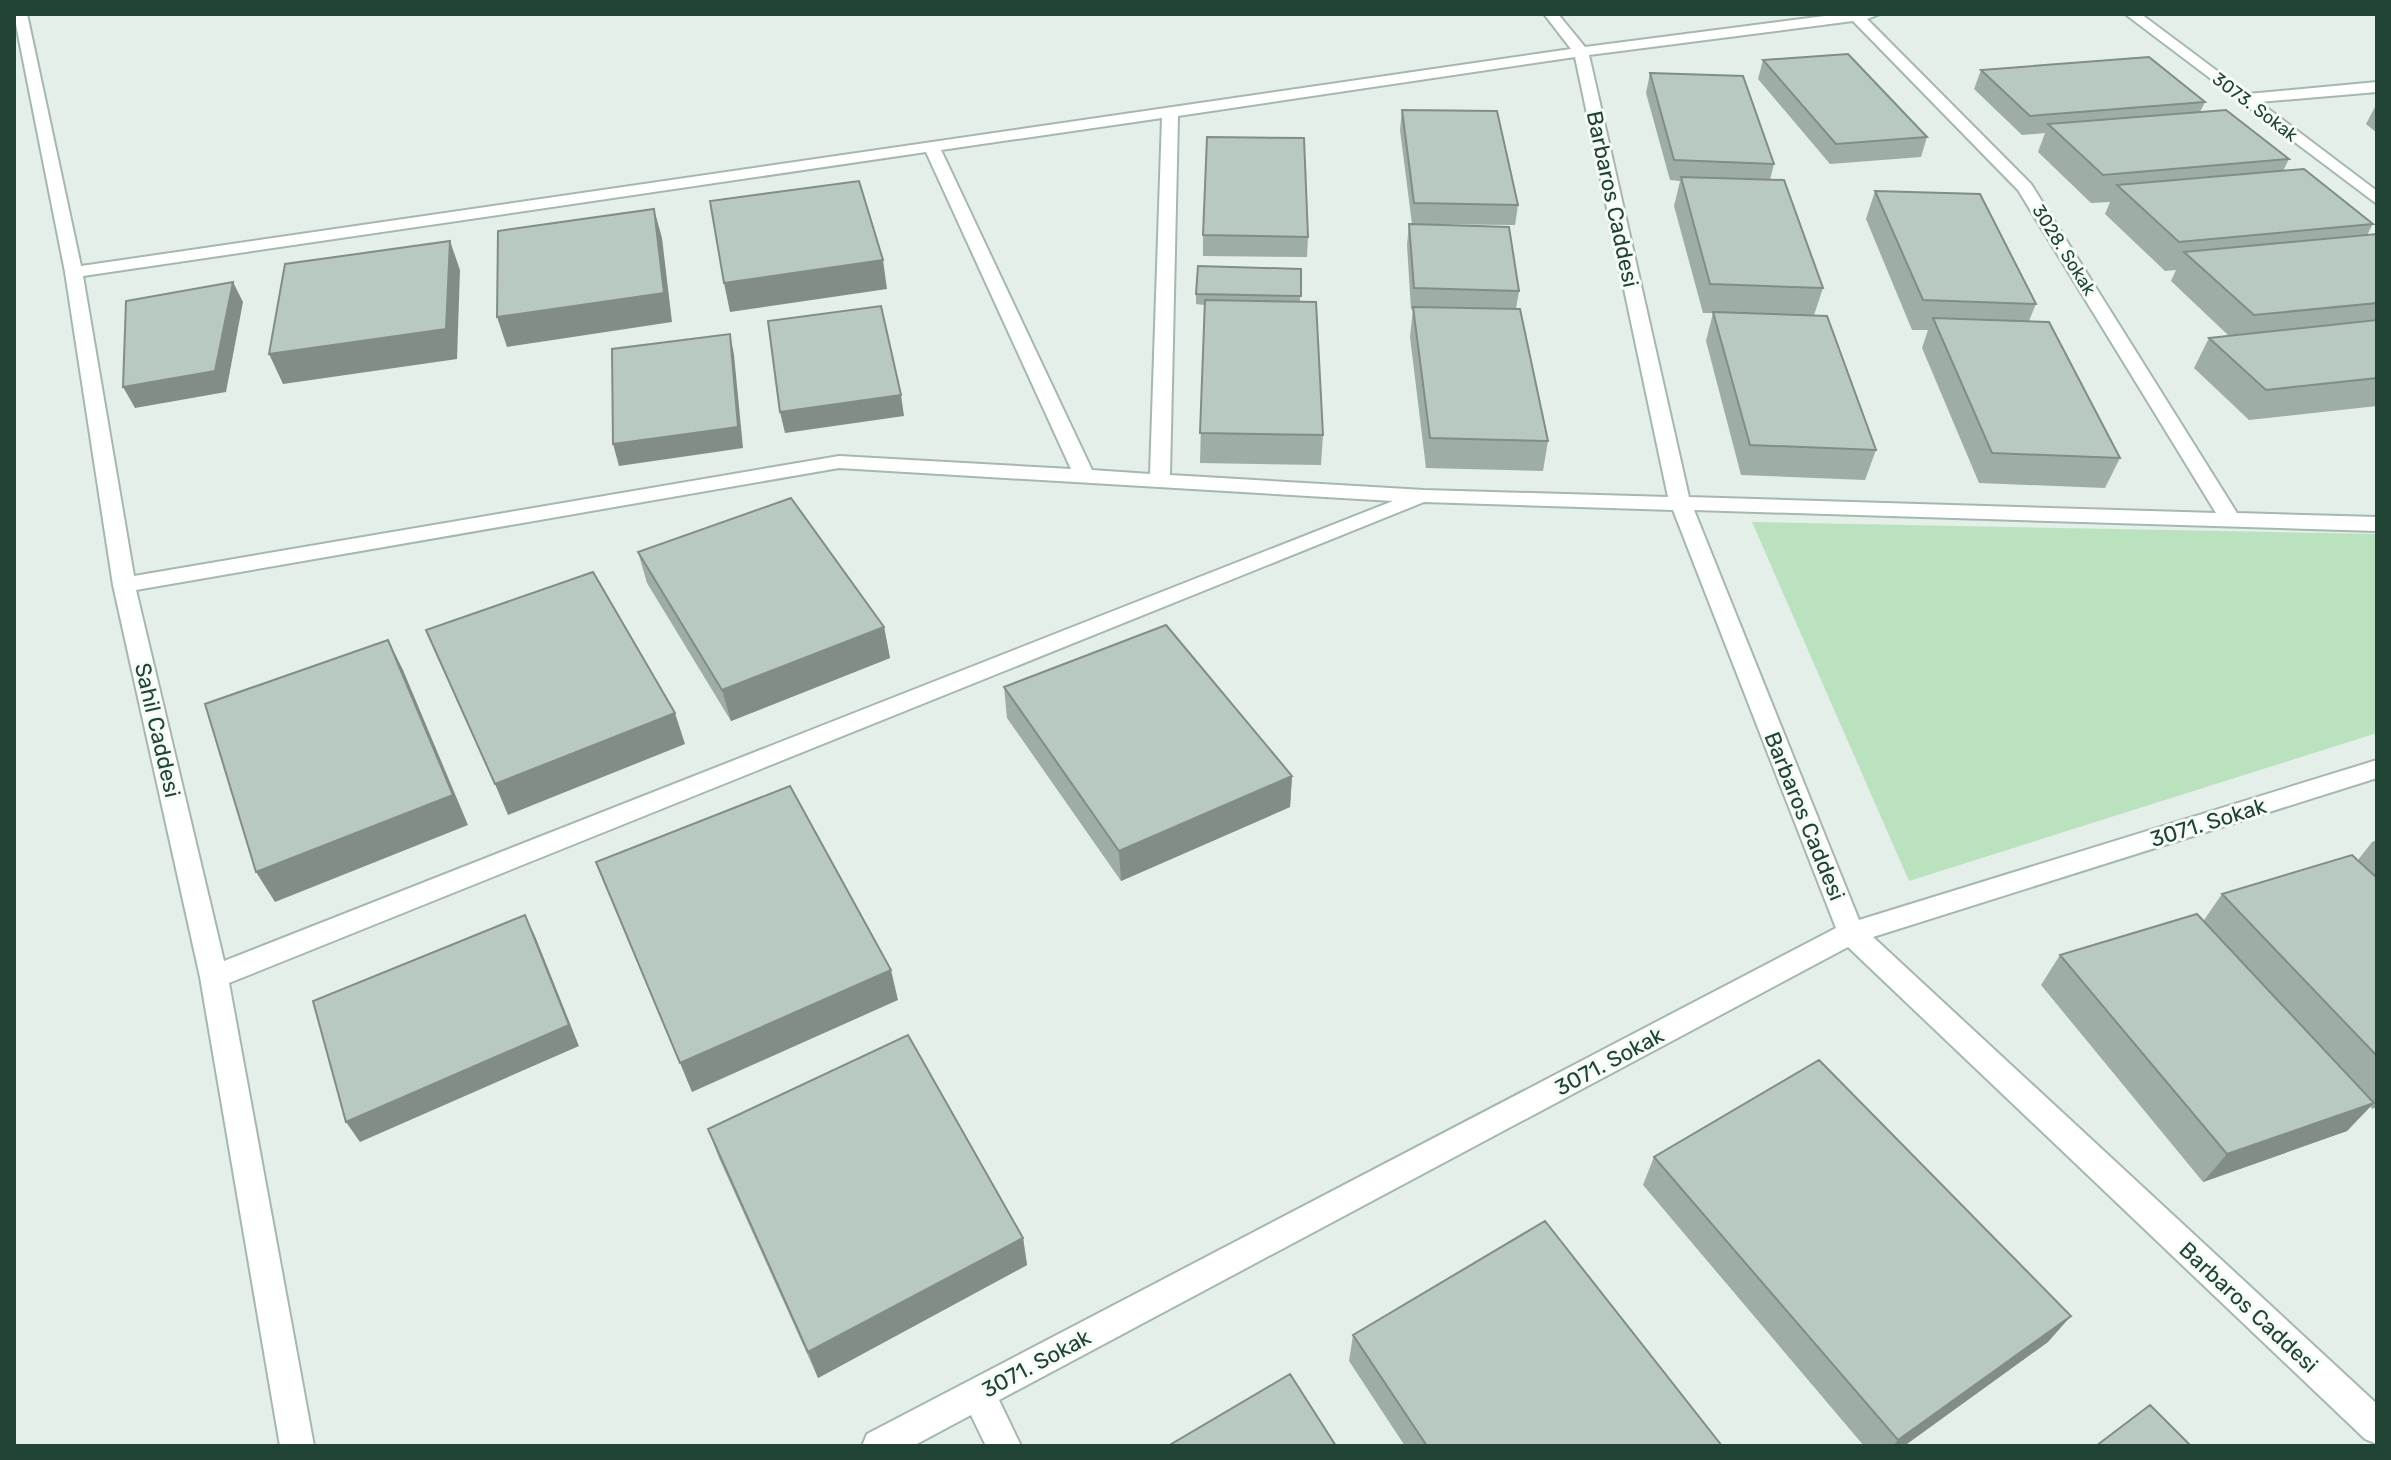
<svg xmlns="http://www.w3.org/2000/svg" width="2391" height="1460" font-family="Rubik,sans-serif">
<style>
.green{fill:#bae2be}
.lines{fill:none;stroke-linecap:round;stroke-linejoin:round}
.minor-casing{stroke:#a5b8ae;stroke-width:4}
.minor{fill:#fff;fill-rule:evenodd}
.wall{fill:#9eaea5}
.shaded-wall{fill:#818d86}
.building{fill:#b8cac0;stroke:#818d86;stroke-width:2}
.labels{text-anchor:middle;stroke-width:6;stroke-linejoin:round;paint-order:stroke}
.far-street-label{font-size:18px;fill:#204334;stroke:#f5fbf7}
.street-label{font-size:22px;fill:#204334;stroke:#f5fbf7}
</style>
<rect width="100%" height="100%" fill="#e3efe8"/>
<path class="green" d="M1752,522L2377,534V733L1909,881Z"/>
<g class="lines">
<defs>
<path id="minor" d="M14,14H27L81,266L1571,49L1544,14H1558L1585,47L1840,14H1880L1867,19L2031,184L2237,513L2377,517V531L1694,510L1859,920L2377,760V778L1873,937L2377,1404V1444L2365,1439L1848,947L999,1400L1021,1446H986L971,1415L913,1446H862L867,1434L1836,928L1673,510L1424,502L229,983L314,1446H280L200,977L113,585L65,272ZM1853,21L2018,190L2216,513L1689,497L1589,55ZM1575,57L1668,497L1424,490L1170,475L1178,116ZM1162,118L1150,474L1092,470L941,150ZM926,152L1071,469L839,456L134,576L83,276ZM839,468L1393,501L224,961L136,590Z
M2125,14H2141L2248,94L2377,82V92L2259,102L2377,191V204Z"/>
</defs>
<use href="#minor" class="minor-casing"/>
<use href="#minor" class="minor"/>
</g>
<path class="wall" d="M1763,60L1927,137L1921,157L1830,164L1758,79Z
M1981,70L2205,102L2200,112L2289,159L2283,171L2373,224L2367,235L2377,234V406L2249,420L2194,368L2209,338L2229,336L2171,281L2176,270L2165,271L2105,214L2110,202L2091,203L2038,152L2045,133L2022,135L1974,89Z
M1650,73L1774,164L1770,180L1823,288L1814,315L1876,450L1865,480L1741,475L1706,341L1713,313H1703L1674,206L1680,181L1670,180L1646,93Z
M2376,105H2377V133L2366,124Z
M1402,110L1518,205L1515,225L1412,224L1400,130Z
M1875,191L2036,304L2029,321L2120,458L2105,488L1979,483L1922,348L1928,330H1912L1866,219Z
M1409,224L1519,291L1516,309L1548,441L1543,471L1426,468L1410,337L1413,309H1411L1407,245Z
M1203,235L1308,237L1307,257L1203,256Z
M1301,269L1300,301L1323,435L1321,465L1200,463L1204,305L1196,304V294Z
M638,552L884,627L890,658L731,721L647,583Z
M1004,687L1292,776L1290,807L1121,881L1007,718Z
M2377,840V1107L2372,1109L2370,1106L2347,1131L2203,1182L2041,985L2060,955L2204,920L2222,894L2358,860L2372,842Z
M708,1129L1023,1238L1027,1265L818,1378L719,1158Z
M1654,1157L2048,1342L1904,1446H1864L1643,1185Z
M1353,1335L1722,1446H1405L1349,1361Z"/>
<path class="shaded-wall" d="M654,209L662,238L672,322L507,347L497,317Z
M450,241L460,270L457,359L283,384L269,354Z
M883,260L887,289L730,312L724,283Z
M233,282L243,302L226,392L135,408L123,387Z
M730,334L734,355L743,448L619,466L613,444Z
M901,395L904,416L785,433L780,412Z
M884,627L890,658L731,721L722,690Z
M388,640L403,670L468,825L275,902L256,872Z
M675,713L685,744L508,815L495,784Z
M1292,776L1290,807L1121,881L1119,851Z
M525,915L535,936L579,1046L360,1142L346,1122Z
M891,970L898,1000L692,1092L680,1063Z
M2374,1103L2347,1131L2203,1182L2227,1154Z
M1023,1238L1027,1265L818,1378L808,1352Z
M2071,1316L2048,1342L1904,1446H1893L1898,1440Z"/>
<path class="building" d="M1848,54L1927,137L1836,144L1763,60Z
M2149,57L2205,102L2030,116L1981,70Z
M1650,73L1743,76L1774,164L1674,160Z
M1402,110L1497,111L1518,205L1414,203Z
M2226,110L2289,159L2103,175L2048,124Z
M1207,137L1304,138L1308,237L1203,235Z
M2304,169L2373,224L2179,242L2117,185Z
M1681,177L1784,180L1823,288L1710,284Z
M859,181L883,260L724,283L710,201Z
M1875,191L1980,194L2036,304L1923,300Z
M654,209L664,293L497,317L498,231Z
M1409,224L1509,227L1519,291L1414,288Z
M2377,234V303L2254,315L2184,252Z
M450,241L446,329L269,354L285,264Z
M1198,266L1301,269V296L1196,294Z
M233,282L215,371L123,387L126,301Z
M1205,300L1316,302L1323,435L1200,433Z
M881,306L901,395L780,412L768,321Z
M1413,307L1520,309L1548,441L1430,438Z
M1713,312L1827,316L1876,450L1750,445Z
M1933,318L2049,322L2120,458L1992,453Z
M2377,320V378L2266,390L2209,338Z
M730,334L738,427L613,444L612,349Z
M791,498L884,627L722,690L638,552Z
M593,572L675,713L495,784L426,630Z
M1166,625L1292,776L1119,851L1004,687Z
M388,640L453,795L256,872L205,704Z
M790,786L891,970L680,1063L596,862Z
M2352,855L2377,878V1056L2222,894Z
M2197,914L2374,1103L2227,1154L2060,955Z
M525,915L569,1025L346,1122L313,1001Z
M908,1035L1023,1238L808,1352L708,1129Z
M1819,1060L2071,1316L1898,1440L1654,1157Z
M1545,1221L1722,1446H1427L1353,1335Z
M1290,1374L1336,1446H1168Z
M2150,1405L2191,1446H2096Z"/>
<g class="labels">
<g class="far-street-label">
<text transform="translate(2255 107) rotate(37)" y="6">3073. Sokak</text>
<text transform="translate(2064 250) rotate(58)" y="6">3028. Sokak</text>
</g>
<g class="street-label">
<text transform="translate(1613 199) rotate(78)" y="8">Barbaros Caddesi</text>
<text transform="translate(158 730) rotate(77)" y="8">Sahil Caddesi</text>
<text transform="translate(1805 816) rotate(68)" y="8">Barbaros Caddesi</text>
<text transform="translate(2208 822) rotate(-17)" y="8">3071. Sokak</text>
<text transform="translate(1609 1061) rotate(-28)" y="8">3071. Sokak</text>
<text transform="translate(2249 1307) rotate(43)" y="8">Barbaros Caddesi</text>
<text transform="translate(1036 1363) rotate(-28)" y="8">3071. Sokak</text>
</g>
</g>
<rect width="2391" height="1460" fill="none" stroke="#204334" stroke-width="32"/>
</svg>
